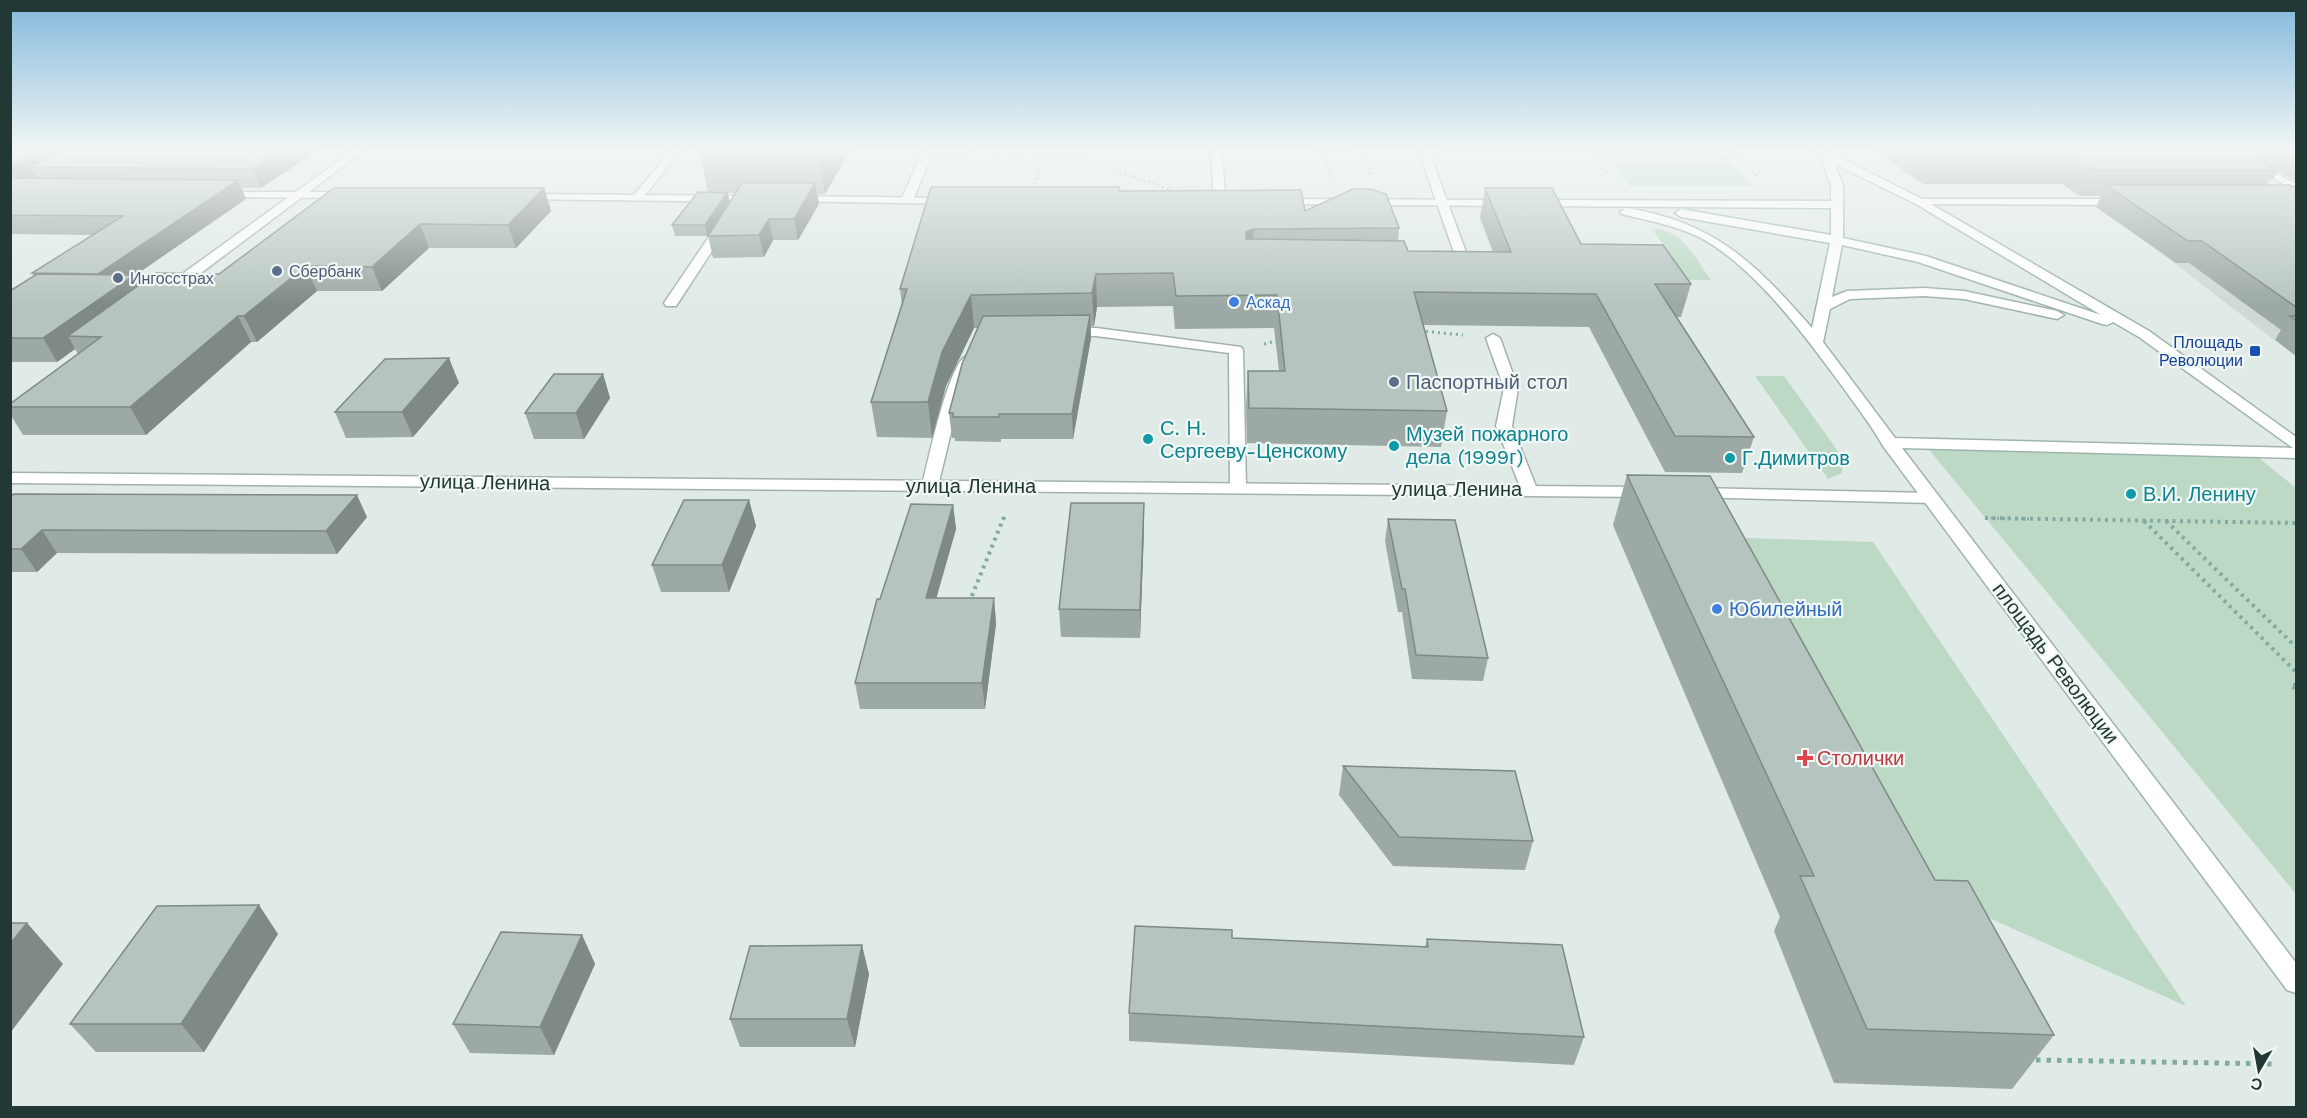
<svg xmlns="http://www.w3.org/2000/svg" width="2307" height="1118" font-family="'Work Sans',sans-serif">
<style>
.built{fill:#cfd9d5}
.green{fill:#bbd9c5}
.lines{fill:none;stroke-linecap:round;stroke-linejoin:round}
.lane-casing{stroke:#a3b1ad;stroke-width:3}
.street-casing{stroke:#a3b1ad;stroke-width:3}
.secondary-casing{stroke:#a0b4ae;stroke-width:3}
.path-far3{stroke:#83aaa0;stroke-width:2;stroke-dasharray:2 3;stroke-linecap:butt}
.path-far2{stroke:#83aaa0;stroke-width:3;stroke-dasharray:2 4;stroke-linecap:butt}
.path-far1{stroke:#83aaa0;stroke-width:4;stroke-dasharray:3 4.5;stroke-linecap:butt}
.path{stroke:#83aaa0;stroke-width:5;stroke-dasharray:4.5 6;stroke-linecap:butt}
.lane{fill:#fff;fill-rule:evenodd}
.street{fill:#fff;fill-rule:evenodd}
.secondary{fill:#fff;fill-rule:evenodd}
.wall{fill:#9da9a4;fill-rule:evenodd}
.shaded-wall{fill:#7f8986}
.building{fill:#b6c4bf;stroke:#7f8986;stroke-width:1.5}
.service-dot{fill:#5c6f8a;stroke:#f0f7f4;stroke-width:2}
.shop-dot{fill:#3f7fe0;stroke:#f0f7f4;stroke-width:2}
.transit-dot{fill:#1a4fb4;stroke:#f0f7f4;stroke-width:2}
.culture-dot{fill:#0f9aa8;stroke:#f0f7f4;stroke-width:2}
.health-dot{fill:#e0444e;stroke:#f0f7f4;stroke-width:2}
.labels{text-anchor:middle;stroke-width:4.5;stroke-linejoin:round;paint-order:stroke}
.far-service-label{font-size:16px;fill:#4e5e75;stroke:#f0f7f4;text-anchor:start}
.far-shop-label{font-size:16px;fill:#366cbe;stroke:#f0f7f4;text-anchor:start}
.far-transit-label{font-size:16px;fill:#164399;stroke:#f0f7f4;text-anchor:end}
.service-label{font-size:20px;fill:#4e5e75;stroke:#f0f7f4;text-anchor:start}
.culture-label{font-size:20px;fill:#0d838f;stroke:#f0f7f4;text-anchor:start}
.street-label{font-size:20px;fill:#223834;stroke:#f0f7f4}
.shop-label{font-size:20px;fill:#366cbe;stroke:#f0f7f4;text-anchor:start}
.health-label{font-size:20px;fill:#be3a42;stroke:#f0f7f4;text-anchor:start}
</style>
<rect width="100%" height="100%" fill="#e0eae6"/>
<path class="built" d="M1571,149H1737L1741,153L1576,155Z
M2160,252H2296V340H2274Z"/>
<path class="green" d="M1610,161H1729L1753,186H1629Z
M1652,229C1683,229 1694,257 1711,280H1688Z
M1755,376H1784L1835,447L1843,462L1842,473L1828,479Z
M1926,446L2254,454L2296,488V894Z
M1744,538L1873,542L2186,1006L1940,896Z"/>
<g class="lines">
<defs>
<path id="lane" d="M672,149H682L642,199H634V195Z
M924,149H965L970,152L965,155L932,154L913,200L907,203L903,202L901,200Z
M1211,149H1221L1226,202L1220,205L1214,202Z
M1418,149H1428L1470,263L1468,266L1453,270L1447,266L1457,261Z
M2221,149H2233L2296,184V191Z
M723,221L729,225L678,303L676,306H666L664,303L719,222Z
M1067,328H1096L1241,347L1243,350L1246,487L1244,491L1238,492L1230,487L1229,353L1096,336L1062,335L1060,332L1062,329Z
M1493,334L1500,338L1518,388L1512,426L1537,489L1529,494L1521,489L1496,426L1504,388L1486,338Z
M967,356L974,360L962,387L938,486L930,491L924,490L922,486C927,465 949,360 967,356Z"/>
<path id="street" d="M355,149H366L177,291H167L165,288L167,285Z
M1920,199H2121L2127,202L2121,205L1916,204V200Z
M10,473L1647,487L1655,492L1647,497L10,483Z
M1695,488L1931,493L1937,494L1939,498L1937,502L1931,503L1689,497L1687,493Z"/>
<path id="secondary" d="M1811,149H1823L1924,200L2149,331L2296,437V458L1902,448L2296,963V993L2287,990L1883,446C1872,426 1856,406 1842,386C1805,336 1757,269 1701,238C1675,225 1649,221 1622,214L1620,212L1626,208C1715,222 1755,263 1812,328L1830,243L1681,217L1675,213L1681,209L1831,235V208L1537,206L1531,203L1537,200L1831,201V186L1821,158ZM1835,164L1916,204L2101,315L1926,256L1843,238V186ZM1842,245L1918,262L2102,324L2107,325L2113,322L2139,337L2293,448L1895,438L1823,342L1830,309L1850,299L1924,296L1964,299L2057,319L2064,315L2057,311L1964,291L1924,288L1847,291L1832,297Z
M220,192H349L355,195L349,198L216,197L214,195Z
M523,194L757,196L763,199L757,202L519,199L517,197Z
M793,196L952,198L958,201L952,204L789,201V197Z
M1279,199L1507,200L1513,203L1507,206L1275,204V200Z"/>
</defs>
<use href="#lane" class="lane-casing"/>
<use href="#street" class="street-casing"/>
<use href="#secondary" class="secondary-casing"/>
<path class="path-far3" d="M1245,153H1323
M992,156L1079,158L1169,189
M1079,158L1085,154L1155,155
M1596,159H1739L1758,177
M1596,160L1608,175
M1371,174L1364,153H1385L1384,149
M1330,177L1323,153H1364
M1033,189L1042,157"/>
<path class="path-far2" d="M1420,331L1463,335
M1264,344L1280,340
M1985,518L2033,519
M1004,519L1005,516"/>
<path class="path-far1" d="M1985,518L2296,523
M2144,521L2296,672
M2166,521L2296,647
M969,603L1004,517
M2296,685H2291L2296,690"/>
<path class="path" d="M2036,1060L2277,1064"/>
<use href="#lane" class="lane"/>
<use href="#street" class="street"/>
<use href="#secondary" class="secondary"/>
</g>
<path class="wall" d="M10,149H320L261,188H241L246,199L134,276L139,285L219,274L544,188L551,211L516,248H429L382,291H317L257,342H251L146,435H23L10,414V404L78,354L75,349L57,362H10V291L34,276L32,273L93,235L10,234Z
M699,149H851L825,194H817L819,204L798,240H773L764,257L713,258L708,236L715,225L707,236H675L672,225L708,192ZM728,193H736L730,202Z
M1312,149H1357L1350,151H1312Z
M1443,149H1697L1696,152H1444Z
M1873,149H2296V180H2294L2278,171L2273,180H2269L2267,185L2296,188V356L2275,340L2281,330L2189,263H2176L2096,207L2101,196H2080L2062,184H1923Z
M1485,188L1581,244L1691,284L1681,317H1677L1754,437L1742,473L1665,472L1589,327L1423,325L1447,411L1441,447L1247,443L1246,406L1248,371H1279L1274,328L1175,329L1173,306L1097,307L1094,326H1091V338L1073,439H1001V442L955,441V438H952L949,413L978,328H974L946,386L932,438L877,437L871,402L902,305L900,289L1120,191L1305,211L1399,228L1398,241L1408,251L1493,252L1480,218Z
M603,374L610,398L584,439H534L525,413Z
M459,383L413,437L346,438L335,412Z
M1627,475L1935,880L2054,1035L2012,1089L1834,1083L1774,931L1780,917L1613,525Z
M10,496L367,517L337,554L57,553L37,572H10Z
M749,500L756,526L729,592H661L652,565Z
M1144,503V530L1140,638L1061,637L1059,609Z
M953,505L956,529L936,598H994L996,624L985,709H860L855,683L880,599Z
M1388,519L1488,658L1483,681L1412,679L1402,612H1398L1385,541Z
M1343,766L1533,841L1525,870L1393,866L1339,795Z
M278,934L204,1052H96L70,1024Z
M582,935L595,964L554,1055L470,1053L453,1024Z
M1232,938L1425,947L1427,939L1584,1037L1574,1065L1129,1041V1013Z
M869,974L855,1047H740L730,1019Z"/>
<path class="shaded-wall" d="M44,149H86L30,167L36,176L19,186L10,171V167Z
M284,149H320L261,188L253,169Z
M817,149H851L825,194Z
M238,180L246,199L134,276L146,298L68,336L75,349L57,362L43,338L108,293L98,274Z
M815,183L819,204L798,240L794,219Z
M544,188L551,211L516,248L508,225Z
M727,193L730,204L707,236L705,225Z
M769,219L773,240L764,257L759,235Z
M420,224L429,248L382,291L372,267Z
M1254,229L1252,261L1245,263L1246,232Z
M306,266L317,291L257,342L244,316Z
M1096,274L1097,307L1094,326L1092,293Z
M971,295L974,328L946,386L932,438L928,402L942,352Z
M1090,315L1091,338L1073,439L1072,414Z
M238,316L251,342L146,435L130,407Z
M449,358L459,383L413,437L402,412Z
M603,374L610,398L584,439L576,413Z
M357,495L367,517L337,554L326,531Z
M749,500L756,526L729,592L722,565Z
M1144,503V530L1140,638V610Z
M953,505L956,529L929,624L926,598Z
M42,530L57,553L37,572L21,549Z
M994,598L996,624L985,709L982,683Z
M259,905L278,934L204,1052L181,1024Z
M27,923L63,964L10,1033V944Z
M582,935L595,964L554,1055L540,1027Z
M862,945L869,974L855,1047L847,1019Z"/>
<path class="building" d="M10,149H44L10,167Z
M64,149H284L253,169L30,167Z
M1918,149H2275L2287,155H2266L2274,159H2256L2275,170H2092L2073,158L1933,159Z
M10,178L238,180L98,274L32,273L123,216L10,215Z
M742,183H815L794,219H769L759,235L708,236Z
M2106,185H2290L2296,188V307L2202,241H2188Z
M931,187H1119L1120,191L1301,190L1305,211L1353,189H1371L1386,194L1399,228L1254,229L1246,232V239L1404,241L1408,251L1511,252L1485,188H1552L1581,244L1663,245L1691,284H1655L1754,437L1675,436L1596,294L1414,292L1447,411L1249,408L1248,371H1285L1277,295L1176,296L1173,273L1096,274L1092,293L971,295L942,352L928,402H871L907,289H900Z
M334,188H544L508,225L420,224L372,267L306,266L244,316H238L130,407H10V404L101,337L68,336L156,273L219,274Z
M698,192L727,193L705,225H672Z
M37,274L134,275L43,338H10V291Z
M1090,315L1072,414H999V417H953V413H949L962,364L983,316Z
M2290,316H2296V320Z
M449,358L402,412H335L385,359Z
M554,374H603L576,413H525Z
M1627,475L1710,476L1935,880L1968,881L2054,1035L1867,1029L1800,876H1814Z
M14,494L357,495L326,531L42,530L21,549H10V496Z
M684,500H749L722,565H652Z
M1071,503H1144L1140,610L1059,609Z
M911,504L953,505L926,598H994L982,683H855L877,599H880Z
M1388,519L1455,520L1488,658L1416,655L1405,589H1402Z
M1343,766L1515,771L1533,841L1399,837Z
M259,905L181,1024H70L157,906Z
M10,923H27L10,944Z
M1135,926L1232,930V938L1428,947L1427,939L1562,945L1584,1037L1129,1013Z
M501,932L582,935L540,1027L453,1024Z
M862,945L847,1019H730L750,946Z"/>
<linearGradient id="sky" x2="0" y2="1"><stop stop-color="#83b8dc"/><stop offset="0.49" stop-color="#f1f6f4"/><stop offset="1" stop-color="#f1f6f4" stop-opacity="0"/></linearGradient>
<rect width="2307" height="305" fill="url(#sky)"/>
<g class="service-dot">
<circle cx="277" cy="271" r="6"/>
<circle cx="118" cy="278" r="6"/>
<circle cx="1394" cy="382" r="6"/>
</g>
<g class="shop-dot">
<circle cx="1234" cy="302" r="6"/>
<circle cx="1717" cy="609" r="6"/>
</g>
<rect class="transit-dot" x="2249" y="345" width="12" height="12" rx="3"/>
<g class="culture-dot">
<circle cx="1148" cy="439" r="6"/>
<circle cx="1394" cy="446" r="6"/>
<circle cx="1730" cy="458" r="6"/>
<circle cx="2131" cy="494" r="6"/>
</g>
<path class="health-dot" d="M1802 749h6v6h6v6h-6v6h-6v-6h-6v-6h6z"/>
<g class="labels">
<g class="far-service-label">
<text x="289" y="277">Сбербанк</text>
<text x="130" y="284">Ингосстрах</text>
</g>
<g class="far-shop-label">
<text x="1246" y="308">Аскад</text>
</g>
<g class="far-transit-label">
<text x="2243" y="348">Площадь<tspan x="2243" dy="18">Революции</tspan></text>
</g>
<g class="service-label">
<text x="1406" y="389">Паспортный стол</text>
</g>
<g class="culture-label">
<text x="1160" y="435">С. Н.<tspan x="1160" dy="23">Сергееву-Ценскому</tspan></text>
<text x="1406" y="441">Музей пожарного<tspan x="1406" dy="23">дела (1999г)</tspan></text>
<text x="1742" y="465">Г.Димитров</text>
<text x="2143" y="501">В.И. Ленину</text>
</g>
<g class="street-label">
<text transform="translate(485 482) rotate(1)" y="7">улица Ленина</text>
<text x="971" y="493">улица Ленина</text>
<text x="1457" y="496">улица Ленина</text>
<text transform="translate(2056 663) rotate(53)" y="7">площадь Революции</text>
</g>
<g class="shop-label">
<text x="1729" y="616">Юбилейный</text>
</g>
<g class="health-label">
<text x="1817" y="765">Столички</text>
</g>
</g>
<rect width="2307" height="1118" fill="none" stroke="#223834" stroke-width="24"/>
<g transform="translate(2259 1070) rotate(190)" stroke="#f0f7f4" stroke-width="4.5" paint-order="stroke">
<path d="M0-4.5L10 22L0 15L-10 22Z" fill="#223834"/>
<text y="-9" font-size="16" font-weight="bold" text-anchor="middle" fill="#223834">С</text>
</g>
</svg>
